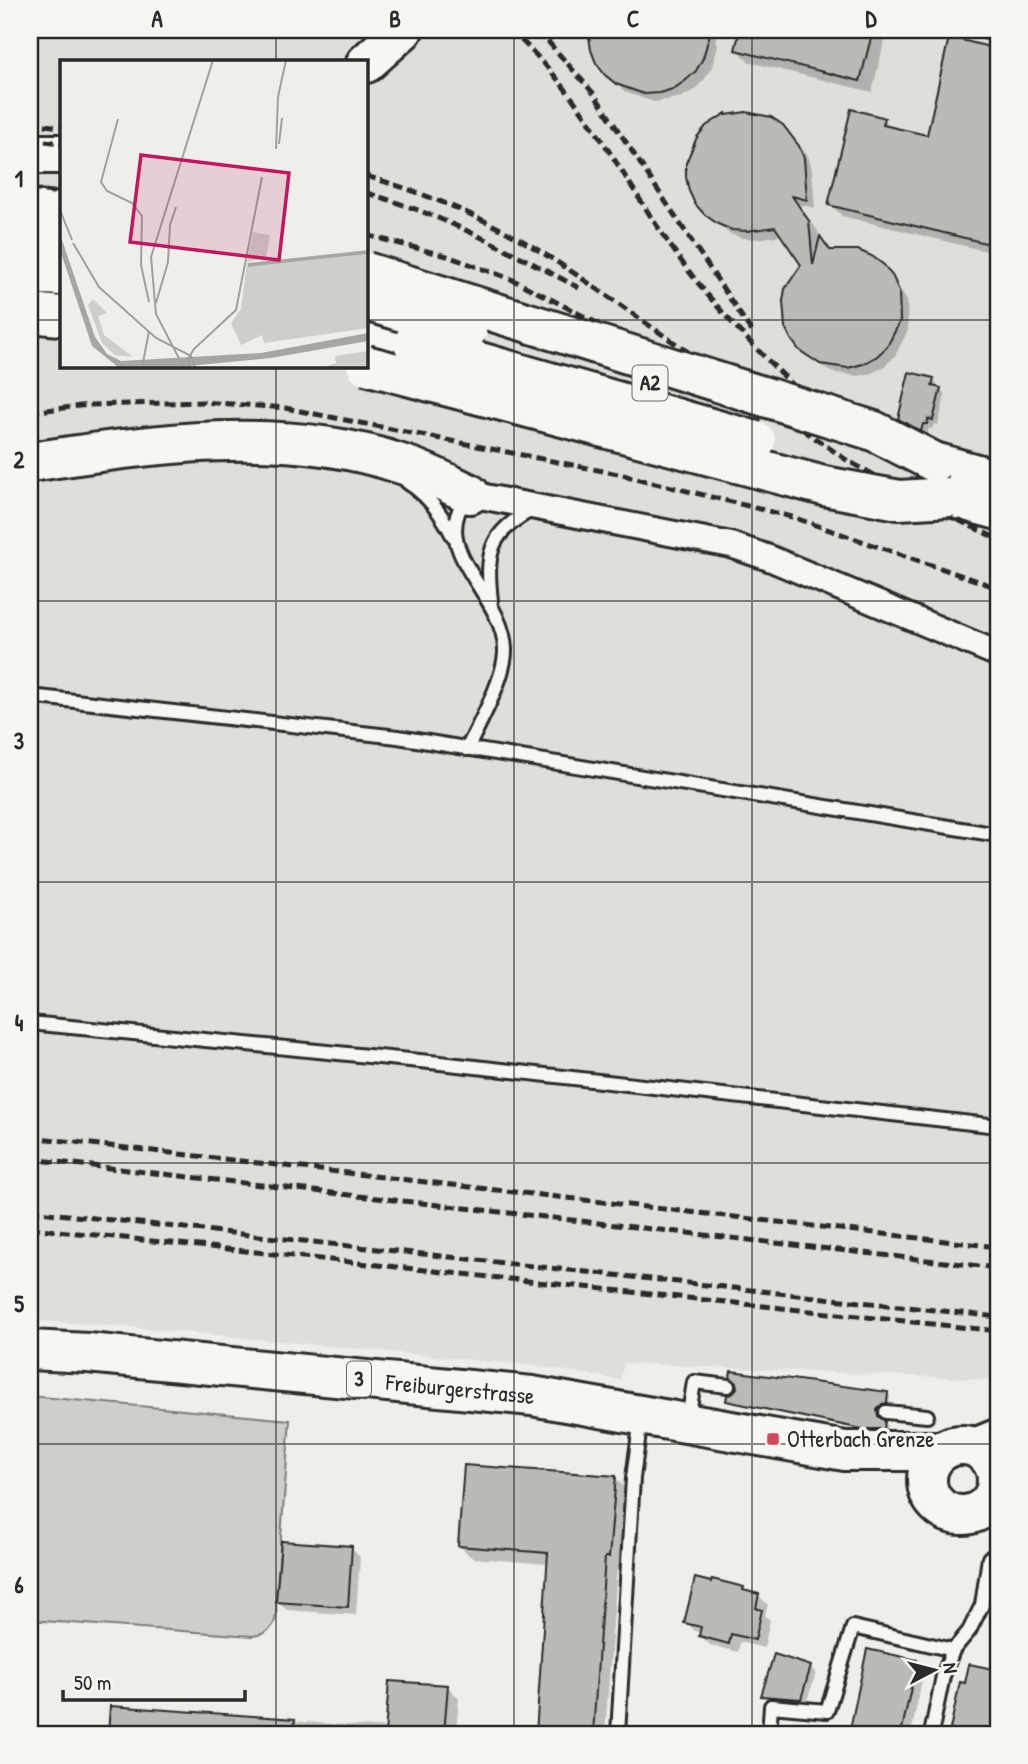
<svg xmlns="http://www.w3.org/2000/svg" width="1028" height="1764" font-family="'Patrick Hand',sans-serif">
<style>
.built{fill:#dededb;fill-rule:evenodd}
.green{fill:#cececa;stroke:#7c7c7a;stroke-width:2}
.shadow{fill:#0003}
.building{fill:#babab7;stroke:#2b2b2b;stroke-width:2}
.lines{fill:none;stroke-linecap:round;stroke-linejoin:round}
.service-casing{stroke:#2b2b2b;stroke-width:18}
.minor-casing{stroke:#2b2b2b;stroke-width:30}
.primary-casing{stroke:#2b2b2b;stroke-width:44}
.motorway-casing{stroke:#2b2b2b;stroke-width:44}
.service{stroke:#f6f6f2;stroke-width:12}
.minor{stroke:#f6f6f2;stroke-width:24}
.primary{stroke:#f6f6f2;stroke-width:38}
.motorway{stroke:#f6f6f2;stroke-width:38}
.rail{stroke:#2b2b2b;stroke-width:5;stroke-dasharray:10 5;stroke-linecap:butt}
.motorway-bridge-casing{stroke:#2b2b2b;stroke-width:44;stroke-linecap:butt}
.motorway-bridge{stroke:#f6f6f2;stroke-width:38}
.grid{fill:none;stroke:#2b2b2b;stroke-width:2;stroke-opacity:0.55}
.poi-dot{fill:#d1495b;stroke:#f6f6f2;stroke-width:2.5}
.labels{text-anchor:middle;stroke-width:7;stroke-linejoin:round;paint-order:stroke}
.shield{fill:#f6f6f2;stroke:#686867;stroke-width:2}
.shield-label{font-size:21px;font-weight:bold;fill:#2b2b2b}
.street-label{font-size:23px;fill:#2b2b2b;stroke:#f6f6f2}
.poi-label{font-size:23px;fill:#2b2b2b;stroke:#f6f6f2;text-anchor:start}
.inset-river{fill:none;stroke:#a6a6a3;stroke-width:3.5}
.inset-road{fill:none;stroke:#a0a09e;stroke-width:2}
.view{fill:#c2185b;fill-opacity:0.15;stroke:#c2185b;stroke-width:3.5}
.inset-edge{fill:none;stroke:#2b2b2b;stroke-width:3.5}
.neatline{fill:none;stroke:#2b2b2b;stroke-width:2.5}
.grid-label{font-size:23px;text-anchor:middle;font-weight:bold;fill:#2b2b2b}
</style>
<rect width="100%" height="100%" fill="#eeeeea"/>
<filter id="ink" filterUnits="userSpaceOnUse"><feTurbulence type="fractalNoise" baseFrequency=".0143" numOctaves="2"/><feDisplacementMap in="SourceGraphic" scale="14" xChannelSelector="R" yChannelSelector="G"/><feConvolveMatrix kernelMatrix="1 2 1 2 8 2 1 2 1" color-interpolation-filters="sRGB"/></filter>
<g filter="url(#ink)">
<path class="built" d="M30,30H998V1380L624,1363L620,1380L537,1366L142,1328L30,1320ZM61,61H366V366H61Z"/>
<path class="green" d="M30,1396L290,1420L276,1602C278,1622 273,1634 252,1636L30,1620Z"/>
<path class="shadow" d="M592,30H714L718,46L712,67L704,80L694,90L682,97L654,102L627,93L616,84L591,36Z
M742,30H881L886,34L872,92L749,62L737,50Z
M950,39L998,51V254L842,216L830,204L884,120L893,129L929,137Z
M782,126L808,156L812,169L815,208L798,204L818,231L819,247L821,240L832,251L892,276L907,301L908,330L895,356L885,366L872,373L858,376L831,372L810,358L800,348L803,265L783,235L757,239L742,238L728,233L706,214Z
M933,380L945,395L938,425L934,424L932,429L929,428L927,435L906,424L900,418Z
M888,1393L890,1396L889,1405L884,1406L879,1414L880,1419L887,1425L886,1431H865L730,1403L728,1400Z
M615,1478L627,1490L620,1569L617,1568L605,1734H537L549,1564L472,1558L460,1546Z
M351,1548L360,1557L356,1615L287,1610L278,1601Z
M743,1588L747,1593L759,1596L768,1605L765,1615L770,1620L764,1648L740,1642L738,1652L710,1645L701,1636V1633L695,1631L686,1622Z
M868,1651L916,1662L924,1670L911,1734H851Z
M971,1666L998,1672V1734H953L951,1732Z
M810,1667L816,1673L806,1704L769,1701L763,1696Z
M447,1686L459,1699L456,1733L480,1734H110L112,1708L388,1728Z"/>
<path class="building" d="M588,30H711L703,58L696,71L685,81L673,89L659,93L644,94L616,84L605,75L596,63L591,50Z
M740,30H873L860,81L735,50Z
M949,37L998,49V246L828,205L851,109L882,117L885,118L883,125L927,135Z
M746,112L771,117L783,125L799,146L804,158L807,200L792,196L809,221L813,265L820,236L830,250H858L872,256L884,265L893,277L899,291L900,321L887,347L876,357L863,364L848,368L820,364L799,350L791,339L785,327L783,301L785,289L801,265L775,227L747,231L732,230L718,224L705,215L695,204L689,191L686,177V163L697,137L706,126L726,113V115Z
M909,372L934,378L932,386L941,388L933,420L928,419L927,424H923L921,431L898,419Z
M731,1371L888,1392L887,1403L882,1404L877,1410L878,1416L885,1421L884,1429H862L726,1401L727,1395L732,1394L737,1388L736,1382L730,1377Z
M464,1465L616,1476L609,1557H605L593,1734H536L548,1553L458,1546Z
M281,1541L352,1546L348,1607L276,1602Z
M695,1578L711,1582L712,1579L744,1587L743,1590L759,1594L756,1608L762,1610L755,1640L731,1634L729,1644L699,1636L701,1627L684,1623Z
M867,1649L917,1660L901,1734H849Z
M774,1654L811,1666L801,1699L761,1696Z
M969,1664L998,1670V1734H949L960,1682L965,1683Z
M389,1681L448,1685L444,1734H385Z
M110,1706L295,1719L294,1734H108Z"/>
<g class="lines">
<defs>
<path id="service" d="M407,482C428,495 442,514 453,536
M467,497C426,550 503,592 505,649C506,676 479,724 467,749
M491,601C486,553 488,534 533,509
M30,696L398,737L998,835
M30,1023L440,1063L998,1126
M886,1412L927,1416
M688,1420L694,1382L728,1386
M618,1734L633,1478L641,1418
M769,1734L771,1706L827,1711L853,1627L953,1650
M931,1734L943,1676L953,1650L969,1631L982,1605L989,1558L998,1560"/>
<path id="minor" d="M470,494L731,545L769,558L998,654
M966,1444L998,1431
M995,1466L998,1459"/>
<g id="primary">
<path id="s1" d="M30,1350L88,1353L532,1396L845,1451H941"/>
<circle cx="962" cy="1480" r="35"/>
</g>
<path id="motorway" d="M366,63L403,30
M30,154H61
M30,210L61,213
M30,244L61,247
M30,274L61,276
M30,313L61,316
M366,331L408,341
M30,462C150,444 283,424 401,464C425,471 447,483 470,494
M934,462L998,480
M950,497L998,510"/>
</defs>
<use href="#service" class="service-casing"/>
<use href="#minor" class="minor-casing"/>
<use href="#primary" class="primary-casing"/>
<use href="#motorway" class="motorway-casing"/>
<use href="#service" class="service"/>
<use href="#minor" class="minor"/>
<use href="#primary" class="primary"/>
<use href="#motorway" class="motorway"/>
<path class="rail" d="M510,30C582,93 622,178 677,255C728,327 795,387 859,447
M538,30L594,94L752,332
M952,30L998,41
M30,123L61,127
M30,139L61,143
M366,176C422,192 478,215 528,244C594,283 654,332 720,372
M30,189L61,193
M366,193C442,214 510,251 579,288
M366,235L447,256L511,279L539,293L651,351L759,399L848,461L962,522L998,539
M30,412L88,405L204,402L285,408L623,475L792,517L998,588
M30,1069L36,1070
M30,1137L998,1247
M30,1159L998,1268
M30,1211L998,1317
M30,1228L998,1331"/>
<defs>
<path id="motorway-bridge" d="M366,272L874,431L934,462
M366,301L467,331
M413,343L756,441
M366,365L824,486L899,500L950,497"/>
</defs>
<use href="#motorway-bridge" class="motorway-bridge-casing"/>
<use href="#motorway-bridge" class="motorway-bridge"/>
</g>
</g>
<path class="grid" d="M276,30V61M514,30V1734M752,30V1734M30,320H61M366,320H998M276,366V1734M30,601H998M30,882H998M30,1163H998M30,1444H998"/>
<rect class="poi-dot" x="766" y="1432" width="14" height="14" rx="3.5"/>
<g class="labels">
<g class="shield">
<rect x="632.5" y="365.5" width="35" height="35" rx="5"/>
<rect x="347" y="1361.5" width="24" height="35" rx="5"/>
</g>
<g class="shield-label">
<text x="650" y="390">A2</text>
<text x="359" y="1386">3</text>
</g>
<g class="street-label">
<text dy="8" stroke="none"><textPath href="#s1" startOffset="432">Freiburgerstrasse</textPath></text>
</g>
<g class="poi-label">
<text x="787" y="1447">Otterbach Grenze</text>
</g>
</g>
<g transform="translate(60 60)">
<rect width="308" height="308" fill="#eeeeea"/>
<path d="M193,172L210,175L206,198L187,202ZM308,190V268L204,283L202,275L181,285L171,263L181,249L187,203ZM33,239L47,253L38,256L44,275L73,297L55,295L42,283L28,245ZM308,291V308H261L276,303L275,296Z" fill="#cececa"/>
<path d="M0,174L35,277L47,294L61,301L201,293L308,273V281L211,298L108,308L58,307L32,286L0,190Z" fill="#a6a6a3"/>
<path class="inset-river" d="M188,205L308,192"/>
<path class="inset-road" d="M58,59L41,122L47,131L72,143L82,156L81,205L89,242M219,84L222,58M216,89L218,37L226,0M0,150L12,180M13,183L39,227L96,278L131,296L135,308M96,243L108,202L110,165L116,147M82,308L89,271M124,308L96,254L91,197L153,0M130,308L128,299L134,289L176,250L202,117"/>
<path class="view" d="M81,95L229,113L219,200L70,182Z"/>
<rect width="308" height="308" class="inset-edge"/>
</g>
<rect width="1028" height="1764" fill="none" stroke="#f6f6f2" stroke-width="77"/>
<g transform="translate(934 1670) rotate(83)" stroke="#f6f6f2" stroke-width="5" paint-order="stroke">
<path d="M0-5L12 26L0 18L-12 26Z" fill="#2b2b2b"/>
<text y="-10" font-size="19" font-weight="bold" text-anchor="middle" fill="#2b2b2b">N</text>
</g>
<path d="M63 1690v10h182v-10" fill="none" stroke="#2b2b2b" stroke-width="3.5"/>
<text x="74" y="1690" font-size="21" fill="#2b2b2b" stroke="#f6f6f2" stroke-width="5" paint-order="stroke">50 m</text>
<rect x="38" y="38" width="952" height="1688" class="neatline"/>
<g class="grid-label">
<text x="157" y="27">A</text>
<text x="395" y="27">B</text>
<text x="633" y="27">C</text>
<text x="871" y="27">D</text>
<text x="19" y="187">1</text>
<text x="19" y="468">2</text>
<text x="19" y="749">3</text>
<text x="19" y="1031">4</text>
<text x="19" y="1312">5</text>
<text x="19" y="1593">6</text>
</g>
</svg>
